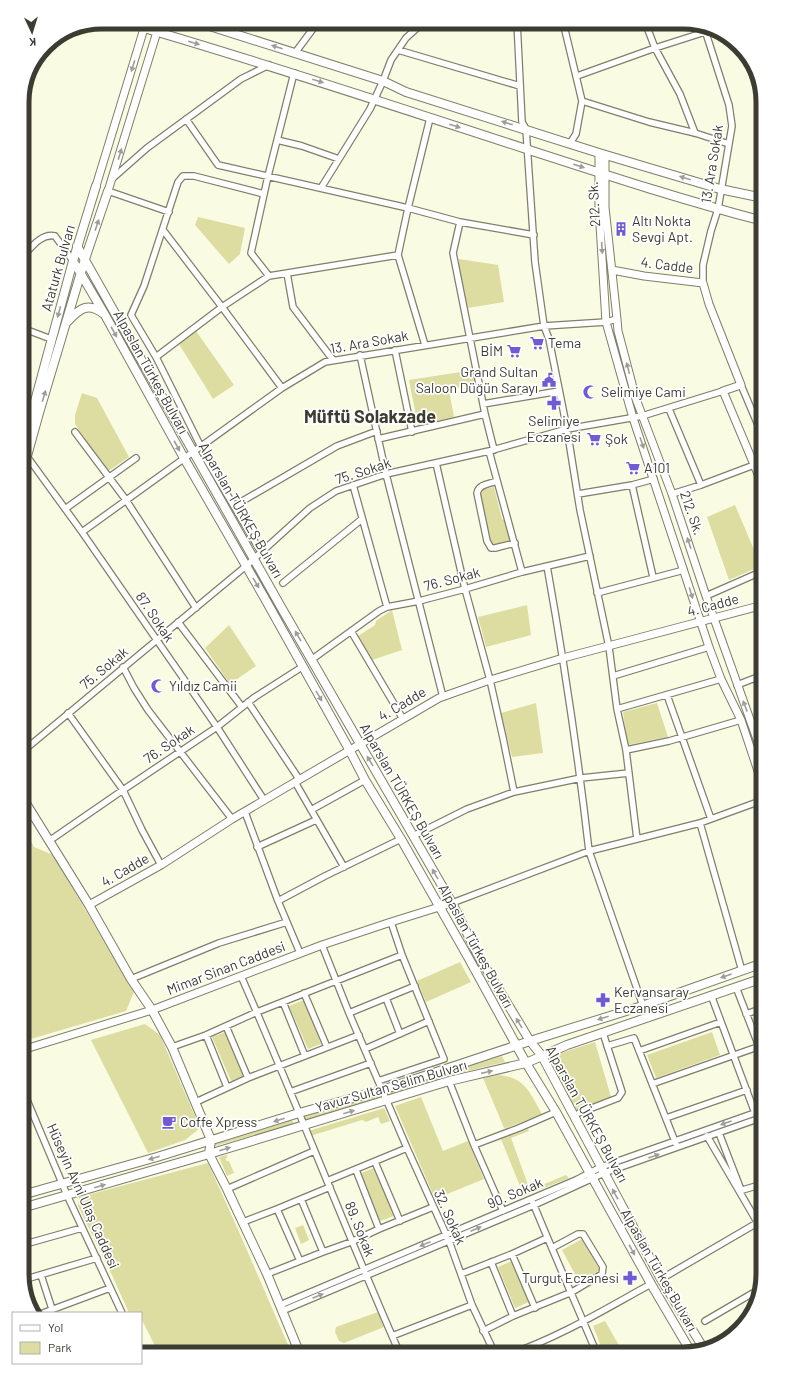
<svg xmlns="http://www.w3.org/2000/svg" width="785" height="1376" font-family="Barlow,sans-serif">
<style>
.green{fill:#dddda1}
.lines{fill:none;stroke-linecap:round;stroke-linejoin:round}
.minor-casing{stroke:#7f7f6a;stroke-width:8}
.tertiary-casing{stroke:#7f7f6a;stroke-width:9}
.secondary-casing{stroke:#7f7f6a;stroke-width:10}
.minor{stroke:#fff;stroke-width:5.5}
.tertiary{stroke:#fff;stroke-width:7}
.secondary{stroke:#fff;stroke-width:8}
.oneway{fill:#9e9e98}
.labels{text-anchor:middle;stroke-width:3.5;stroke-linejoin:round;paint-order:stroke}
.street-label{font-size:14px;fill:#3c3c32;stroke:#fff}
.poi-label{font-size:14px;fill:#3c3c32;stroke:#fff;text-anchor:start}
.district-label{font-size:18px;font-weight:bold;fill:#3c3c32;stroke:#fff}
.rim{fill:none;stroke:#3c3c32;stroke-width:5}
</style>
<rect width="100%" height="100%" fill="#fafbe3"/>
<path class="green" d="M198,217L245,228L240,254L229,264L195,225Z
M459,259L498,265L504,302L468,308L459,271Z
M196,331L234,385L213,399L179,344Z
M473,370L476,383L449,390L454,417L418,426L409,380Z
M82,393L97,398L129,457L107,472L75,424V415Z
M494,487L502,519L507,522L512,541L494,545H492L491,542L480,494L484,489Z
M735,505L761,566L729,580L707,517Z
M527,605L531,635L486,647L478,617Z
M392,610L402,650L372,660L358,636L375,625L376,621Z
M229,625L256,666L230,684L205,648Z
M536,703L543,753L512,757L501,713Z
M657,703L668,737L627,745L623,712Z
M22,824L34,847L53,855L134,992L126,1011L24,1041L22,1040Z
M460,962L471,982L426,1002L417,981Z
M304,1000L321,1044L308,1049L289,1006Z
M145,1024L160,1035L200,1128L185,1140L148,1153L91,1040Z
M225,1032L243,1076L231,1081L212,1037Z
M712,1032L720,1055L656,1078L647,1055Z
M595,1042L611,1097L576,1112L553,1074L554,1061L561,1053Z
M502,1056L505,1062L472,1070L390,1095L389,1092Z
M498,1075C525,1077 530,1093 542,1114L509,1127L504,1128L483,1078Z
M379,1095L381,1098L301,1122L300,1118Z
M421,1097L443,1151L468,1141L484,1179L435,1199L395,1106Z
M384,1108L390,1121L381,1124L378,1117L366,1122L362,1120L307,1137L305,1132Z
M292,1120L294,1124L215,1146L213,1143Z
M528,1129L529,1131L511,1138L530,1190L566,1175L569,1178L524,1196L501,1139Z
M227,1155L228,1157L226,1158V1161H229L234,1173L227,1176L219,1157Z
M208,1163L236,1225L292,1354H159L141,1318V1313H129L111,1273L78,1206L79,1197Z
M374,1168L394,1216L380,1221L361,1173Z
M303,1225L309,1240L301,1244L295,1228Z
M582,1239L600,1270L579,1282L562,1250Z
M512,1261L529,1302L515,1308L498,1267Z
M378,1312L384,1327L344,1343L339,1341L335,1332L336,1327Z
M605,1321L624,1354H604L593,1326Z"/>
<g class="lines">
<defs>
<path id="minor" d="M517,22L522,122L526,129L535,262L544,326L549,339L567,429L580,510L609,647L617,709L626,750L637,839L589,851C578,755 564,661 547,566
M563,22L582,101L576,134L570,143
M645,22L655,48L680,94L695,133
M398,50L520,86
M295,53L318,22
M748,59L763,109
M577,76L655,48L705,32
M582,101L649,122L695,133L729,144
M186,119L218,165L408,208L430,118
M277,140L302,146L339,159
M113,178L147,148L241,79L269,65
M321,188L370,109L383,81L391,60L406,38L417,28L428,22
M108,191L169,212
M460,222L453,253L485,414L494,450
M22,257C31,248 41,233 55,236L73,261
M287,273L293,307L333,360
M269,276L251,253L268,176L294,73
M703,283V265L711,231L718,209L732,126L729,105L704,27
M22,328L51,339
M425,345L398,255L408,208L460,222L534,235
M395,350L412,432
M360,355L386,474L443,697
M156,357L222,307L163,230
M741,385L763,437
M282,388L222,307L269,276L398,255
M483,404L559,391
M669,409L701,485
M75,432L126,500L196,608
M378,439L485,414
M201,447L156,357L131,315L144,286L178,182L183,176H194L264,194
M489,451L522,572
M26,455L82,532L217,727L264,800
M205,457L261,552
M436,463L465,589L490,680L503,738L514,792
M497,481C489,484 479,484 477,493L487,541L491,548H495L515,543
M353,485L387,607
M632,485L653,577
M578,494L632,485L654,479
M672,494L701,485L754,465
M234,506L337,446L377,431
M65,509L136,458
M82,532L282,388L325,362L544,326L606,322L617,319
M283,583L362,519
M597,593L684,570
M706,596L763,571
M178,622L242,707
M351,631L403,719
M311,660L379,611L387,607L419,601L465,589L522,572L590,556
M123,667L134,688L148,710L232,819
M613,676L709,647
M737,685L763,675
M667,695L711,819
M248,702L299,779
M617,709L721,679
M68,713L123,790L142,830L161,865
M626,750L669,741L741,720
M22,752L246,566L310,508L336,491L386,474L489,451L567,429L642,416L723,391
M295,782L344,867
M311,810L365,780
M245,812L278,901L300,953
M700,823L742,971
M413,836L467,809L514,792L581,778L629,773
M637,839L700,823L763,800
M49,841L123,790L217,727L255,697L302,667
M257,847L316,820
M278,901L325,876L401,839
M452,903L589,851L643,1006
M322,945L349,1013L407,1148L449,1241L472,1305L495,1354
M241,976C296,1101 345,1229 400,1354
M131,979L219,943L287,922
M736,987L763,1057
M304,993L327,1047
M711,995L755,1113
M386,998L400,1034
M283,1002L305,1056
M349,1013L415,986
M746,1014L763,1008
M226,1026L248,1078
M206,1035L227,1087
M607,1046L634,1038L676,1144
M172,1047L206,1035L257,1012L402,955
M365,1049L429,1021
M639,1051L721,1022
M378,1081L444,1059L402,955L391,922
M449,1081L474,1145
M652,1084L763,1045
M22,1088L67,1195L122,1313
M290,1092L371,1063
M196,1102L248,1078L359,1035
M579,1113L618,1098L622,1092L603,1033
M666,1118L747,1090
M719,1133L741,1190
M707,1136L763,1232
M375,1162L400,1221
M356,1170L379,1229
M327,1181L407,1148
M227,1189L314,1151
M739,1191L763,1184
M301,1199L330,1187
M533,1203C554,1254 576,1304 597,1354
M503,1211L474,1145L519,1128L556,1112
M243,1222L277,1209
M22,1245L82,1228
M512,1254L535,1308
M300,1261L277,1209L301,1199L323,1252
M491,1262L513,1316
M267,1274L323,1252L351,1242L379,1229L433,1207
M461,1274L512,1254L547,1238
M41,1275L52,1309
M661,1279L757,1223
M23,1280L97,1258
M280,1305L576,1180L601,1167L763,1110
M282,1311L534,1205L604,1173L763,1117
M43,1313L110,1288
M705,1321L758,1290
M483,1331L513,1316L572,1292L602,1274L603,1267L583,1234H578L552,1248
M392,1336L472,1305
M141,1351L143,1354
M510,1354C560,1337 605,1309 651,1284"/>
<path id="tertiary" d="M599,153V209L606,322L633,418L709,647L721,679L741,720L763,786
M605,155V207L617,319L618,331L636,399L672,494L706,596L763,756
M96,186L146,22
M108,191L160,22
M612,270L644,276L703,283L709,304L741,385L723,391L763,486
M89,905L161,865L232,819L439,698L487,681L563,658L763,605
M22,1050L152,1010L322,945L391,922L452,903"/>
<path id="secondary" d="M197,22L383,81L406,92L599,153L720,189L763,198
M144,28C271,65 397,107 523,148C603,174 682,200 763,221
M77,246L281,607L452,903L478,955L530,1041L542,1056L661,1279L704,1349
M73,261L81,274L105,315L184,458L264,597L350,751L365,780L401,839L468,957L526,1063L556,1112L651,1284L691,1352
M68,321C80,308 88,302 104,314
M22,449L73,261L96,186
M22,474L39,413L85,259L108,191
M22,797L89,905L131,979L152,1010L172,1047L211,1140L209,1154L227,1189L267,1274L300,1354
M22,1195L157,1157L299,1113L382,1090L530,1041L639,1007L763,963
M22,1208L209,1154L449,1081L526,1063L567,1045L763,978"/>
</defs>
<use href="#minor" class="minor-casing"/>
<use href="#tertiary" class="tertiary-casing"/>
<use href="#secondary" class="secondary-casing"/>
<use href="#minor" class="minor"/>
<use href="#tertiary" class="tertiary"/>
<use href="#secondary" class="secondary"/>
</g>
<defs><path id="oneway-solid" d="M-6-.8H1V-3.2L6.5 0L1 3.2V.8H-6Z"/></defs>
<g class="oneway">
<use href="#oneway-solid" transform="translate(194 43) rotate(16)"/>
<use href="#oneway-solid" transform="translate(277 47) rotate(-162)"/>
<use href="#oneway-solid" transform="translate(133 66) rotate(107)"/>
<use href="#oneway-solid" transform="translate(318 81) rotate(18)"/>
<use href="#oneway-solid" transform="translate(507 123) rotate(-163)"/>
<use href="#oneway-solid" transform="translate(455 126) rotate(18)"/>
<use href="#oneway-solid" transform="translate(120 154) rotate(-73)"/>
<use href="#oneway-solid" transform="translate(579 166) rotate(18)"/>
<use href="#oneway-solid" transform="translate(685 178) rotate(-163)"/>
<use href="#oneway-solid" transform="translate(97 225) rotate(-71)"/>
<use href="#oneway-solid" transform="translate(602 248) rotate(87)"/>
<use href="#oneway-solid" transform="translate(59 312) rotate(105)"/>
<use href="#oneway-solid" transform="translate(114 332) rotate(61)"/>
<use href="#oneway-solid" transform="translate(628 368) rotate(-104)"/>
<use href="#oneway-solid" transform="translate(44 396) rotate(-73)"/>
<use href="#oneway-solid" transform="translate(642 443) rotate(71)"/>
<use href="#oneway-solid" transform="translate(177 446) rotate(61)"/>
<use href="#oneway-solid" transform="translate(689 543) rotate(-109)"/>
<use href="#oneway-solid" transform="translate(256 583) rotate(59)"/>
<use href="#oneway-solid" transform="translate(691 593) rotate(73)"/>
<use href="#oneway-solid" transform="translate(298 636) rotate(-120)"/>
<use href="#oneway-solid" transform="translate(319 696) rotate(60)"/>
<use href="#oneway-solid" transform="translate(745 706) rotate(-111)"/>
<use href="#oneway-solid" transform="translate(370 761) rotate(-121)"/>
<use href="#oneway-solid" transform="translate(435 874) rotate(-120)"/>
<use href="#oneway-solid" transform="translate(726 976) rotate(161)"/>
<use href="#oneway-solid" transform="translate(603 1018) rotate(163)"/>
<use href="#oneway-solid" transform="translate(519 1023) rotate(-121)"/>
<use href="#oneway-solid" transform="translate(487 1072) rotate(-13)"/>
<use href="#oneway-solid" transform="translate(349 1112) rotate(-17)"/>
<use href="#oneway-solid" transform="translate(279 1120) rotate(163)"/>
<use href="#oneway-solid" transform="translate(726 1123) rotate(161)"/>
<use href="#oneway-solid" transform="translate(225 1149) rotate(-17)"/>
<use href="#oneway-solid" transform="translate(654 1156) rotate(-19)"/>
<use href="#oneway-solid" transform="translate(154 1158) rotate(164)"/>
<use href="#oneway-solid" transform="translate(100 1186) rotate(-16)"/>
<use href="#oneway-solid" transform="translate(615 1194) rotate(-119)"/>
<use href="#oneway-solid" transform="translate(476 1229) rotate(-23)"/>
<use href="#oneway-solid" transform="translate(425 1244) rotate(158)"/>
<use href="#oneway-solid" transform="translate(632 1250) rotate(61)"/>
<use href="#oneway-solid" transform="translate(318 1296) rotate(-23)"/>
</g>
<defs>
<symbol id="building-bare" viewBox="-9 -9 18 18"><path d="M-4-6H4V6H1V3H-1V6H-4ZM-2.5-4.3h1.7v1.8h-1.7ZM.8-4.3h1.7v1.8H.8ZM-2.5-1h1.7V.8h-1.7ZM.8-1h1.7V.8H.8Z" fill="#715bd5" stroke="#fff" stroke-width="2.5" paint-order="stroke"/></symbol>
<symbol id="supermarket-bare" viewBox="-9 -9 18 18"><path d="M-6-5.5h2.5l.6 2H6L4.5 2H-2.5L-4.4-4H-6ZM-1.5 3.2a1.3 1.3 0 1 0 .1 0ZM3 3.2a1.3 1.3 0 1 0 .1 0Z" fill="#715bd5" stroke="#fff" stroke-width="2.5" paint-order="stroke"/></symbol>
<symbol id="civic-bare" viewBox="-9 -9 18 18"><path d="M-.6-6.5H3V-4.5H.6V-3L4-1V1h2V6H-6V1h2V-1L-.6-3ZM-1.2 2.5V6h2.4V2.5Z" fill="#715bd5" stroke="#fff" stroke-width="2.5" paint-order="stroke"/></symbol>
<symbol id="mosque-bare" viewBox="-9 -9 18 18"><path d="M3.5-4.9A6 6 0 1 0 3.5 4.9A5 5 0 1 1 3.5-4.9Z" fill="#715bd5" stroke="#fff" stroke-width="2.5" paint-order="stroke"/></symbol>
<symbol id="pharmacy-bare" viewBox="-9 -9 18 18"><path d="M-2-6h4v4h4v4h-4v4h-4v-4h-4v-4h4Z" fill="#715bd5" stroke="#fff" stroke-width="2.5" paint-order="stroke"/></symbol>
<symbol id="cafe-bare" viewBox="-9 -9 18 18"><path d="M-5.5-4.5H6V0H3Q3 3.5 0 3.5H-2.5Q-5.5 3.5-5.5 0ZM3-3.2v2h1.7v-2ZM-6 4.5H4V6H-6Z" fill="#715bd5" stroke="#fff" stroke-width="2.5" paint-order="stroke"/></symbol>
</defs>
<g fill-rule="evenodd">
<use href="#building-bare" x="611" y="219" width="20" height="20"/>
<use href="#supermarket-bare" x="527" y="333" width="20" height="20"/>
<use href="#supermarket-bare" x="504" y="341" width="20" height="20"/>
<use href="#civic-bare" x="539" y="370" width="20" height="20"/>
<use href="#mosque-bare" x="580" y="382" width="20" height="20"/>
<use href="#pharmacy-bare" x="544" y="393" width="20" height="20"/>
<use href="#supermarket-bare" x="584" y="429" width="20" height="20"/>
<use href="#supermarket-bare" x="623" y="458" width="20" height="20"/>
<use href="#mosque-bare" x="148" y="676" width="20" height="20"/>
<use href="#pharmacy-bare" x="593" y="990" width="20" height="20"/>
<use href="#cafe-bare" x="159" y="1112" width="20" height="20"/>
<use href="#pharmacy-bare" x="620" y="1268" width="20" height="20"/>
</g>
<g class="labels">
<g class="street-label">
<text transform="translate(712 164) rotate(-81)" y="5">13. Ara Sokak</text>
<text transform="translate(594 204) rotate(-93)" y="5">212. Sk.</text>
<text transform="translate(667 265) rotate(7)" y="5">4. Cadde</text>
<text transform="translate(58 268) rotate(-74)" y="5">Ataturk Bulvarı</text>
<text transform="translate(369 342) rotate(-10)" y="5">13. Ara Sokak</text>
<text transform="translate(151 372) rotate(61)" y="5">Alpaslan Türkeş Bulvarı</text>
<text transform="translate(363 471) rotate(-18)" y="5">75. Sokak</text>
<text transform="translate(241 510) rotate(60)" y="5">Alparslan TÜRKEŞ Bulvarı</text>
<text transform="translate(692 513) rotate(71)" y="5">212. Sk.</text>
<text transform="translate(452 579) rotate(-15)" y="5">76. Sokak</text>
<text transform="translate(713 605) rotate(-15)" y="5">4. Cadde</text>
<text transform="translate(155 617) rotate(56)" y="5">87. Sokak</text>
<text transform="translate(104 668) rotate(-40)" y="5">75. Sokak</text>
<text transform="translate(402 704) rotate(-31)" y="5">4. Cadde</text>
<text transform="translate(169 744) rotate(-34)" y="5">76. Sokak</text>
<text transform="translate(402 791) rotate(60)" y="5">Alparslan TÜRKEŞ Bulvarı</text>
<text transform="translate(125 870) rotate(-30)" y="5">4. Cadde</text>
<text transform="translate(476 946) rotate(61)" y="5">Alpaslan Türkeş Bulvarı</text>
<text transform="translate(226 968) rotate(-21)" y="5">Mimar Sinan Caddesi</text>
<text transform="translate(391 1086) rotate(-16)" y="5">Yavuz Sultan Selim Bulvarı</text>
<text transform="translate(587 1114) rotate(61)" y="5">Alparslan TÜRKEŞ Bulvarı</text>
<text transform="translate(515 1193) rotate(-23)" y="5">90. Sokak</text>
<text transform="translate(83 1196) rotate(66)" y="5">Hüseyin Avni Ulaş Caddesi</text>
<text transform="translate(450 1217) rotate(66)" y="5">32. Sokak</text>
<text transform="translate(360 1229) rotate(68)" y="5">89. Sokak</text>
<text transform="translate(659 1270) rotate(60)" y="5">Alpaslan Türkeş Bulvarı</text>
</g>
<g class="poi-label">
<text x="632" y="226">Altı Nokta<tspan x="632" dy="16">Sevgi Apt.</tspan></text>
<text x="548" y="348">Tema</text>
<text x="503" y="356" text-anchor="end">BİM</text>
<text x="538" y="377" text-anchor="end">Grand Sultan<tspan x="538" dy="16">Saloon Düğün Sarayı</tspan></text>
<text x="601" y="397">Selimiye Cami</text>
<text x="554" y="426" text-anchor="middle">Selimiye<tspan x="554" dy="16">Eczanesi</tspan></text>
<text x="605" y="444">Şok</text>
<text x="644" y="473">A101</text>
<text x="169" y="691">Yıldız Camii</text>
<text x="614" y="997">Kervansaray<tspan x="614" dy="16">Eczanesi</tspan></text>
<text x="180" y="1127">Coffe Xpress</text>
<text x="619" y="1283" text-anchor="end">Turgut Eczanesi</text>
</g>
<g class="district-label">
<text x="370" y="423">Müftü Solakzade</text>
</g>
</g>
<path d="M0 0H785V1376H0ZM102 29H683A73 73 0 0 1 756 102V1274A73 73 0 0 1 683 1347H102A73 73 0 0 1 29 1274V102A73 73 0 0 1 102 29Z" fill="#fff" fill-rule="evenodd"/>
<path class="rim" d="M102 29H683A73 73 0 0 1 756 102V1274A73 73 0 0 1 683 1347H102A73 73 0 0 1 29 1274V102A73 73 0 0 1 102 29Z"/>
<rect x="12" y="1312" width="130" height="52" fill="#ffffff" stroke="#b1b1ad"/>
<rect x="20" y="1325" width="20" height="6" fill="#ffffff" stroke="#b1b1ad"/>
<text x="48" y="1332" font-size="12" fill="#3c3c32">Yol</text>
<rect x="20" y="1342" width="20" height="12" fill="#dddda1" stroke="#b1b1ad"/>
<text x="48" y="1352" font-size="12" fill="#3c3c32">Park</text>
<g transform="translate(32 32) rotate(176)" stroke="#ffffff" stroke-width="3" paint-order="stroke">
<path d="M0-3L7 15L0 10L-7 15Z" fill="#3c3c32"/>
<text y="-6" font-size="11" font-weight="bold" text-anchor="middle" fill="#3c3c32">K</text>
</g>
</svg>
